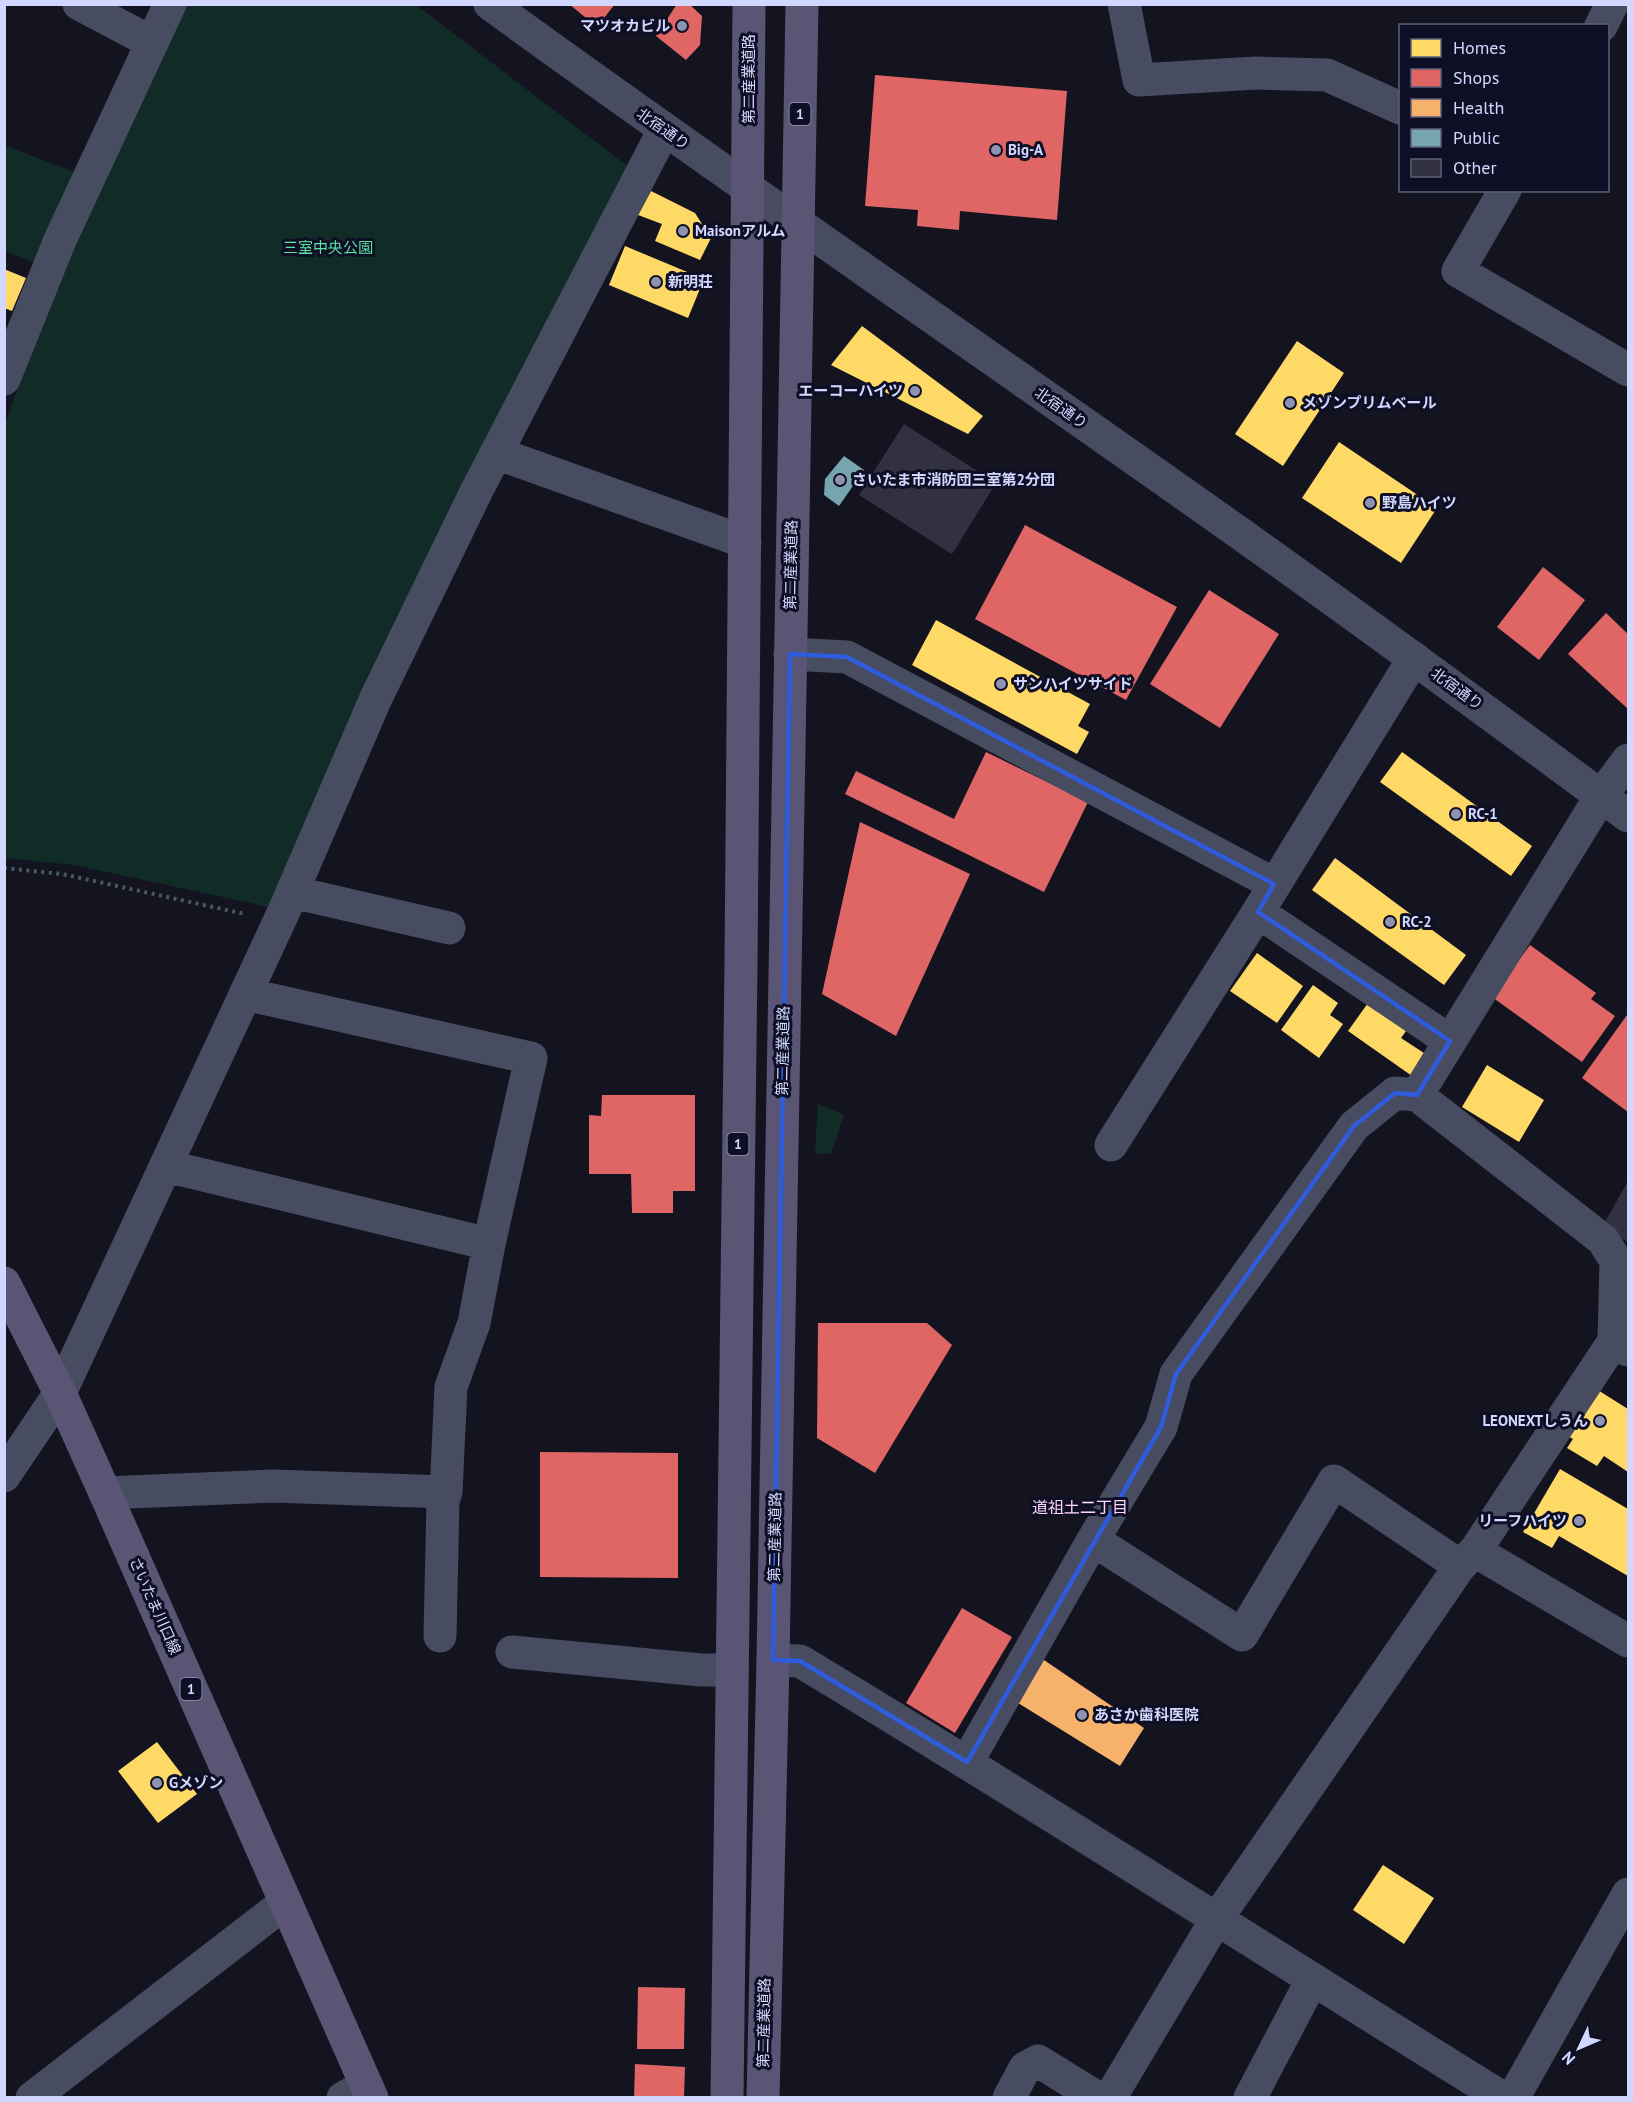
<svg xmlns="http://www.w3.org/2000/svg" width="1633" height="2102" font-family="'PT Sans','Noto Sans JP',sans-serif">
<style>
.green{fill:#112c27}
.homes{fill:#ffd966}
.shops{fill:#e06666}
.health{fill:#f6b26b}
.public{fill:#76a5af}
.building{fill:#313142}
.lines{fill:none;stroke-linecap:round;stroke-linejoin:round}
.path{stroke:#475a62;stroke-width:4;stroke-dasharray:3 4.5;stroke-linecap:butt}
.minor{stroke:#484c61;stroke-width:33}
.tertiary{stroke:#484c61;stroke-width:33}
.primary{stroke:#5a5574;stroke-width:33}
.marked{fill:none;stroke:#2f5cdc;stroke-width:4.5;stroke-linejoin:round}
.poi-dot{fill:#8f93b1;stroke:#0e0f25;stroke-width:2}
.labels{text-anchor:middle;stroke-width:6;stroke-linejoin:round;paint-order:stroke}
.shield{fill:#0e0f25;stroke:#979bbe;stroke-width:1.5}
.shield-label{font-size:14px;font-weight:bold;fill:#d2d7ff}
.poi-label{font-size:15px;font-weight:bold;fill:#d2d7ff;stroke:#0e0f25;text-anchor:start}
.street-label{font-size:15px;fill:#d2d7ff;stroke:#0e0f25}
.park-label{font-size:15px;fill:#5ae3a4;stroke:#0e0f25}
.neighbourhood-label{font-size:16px;fill:#ffd4f9;stroke:#0e0f25}
</style>
<rect width="100%" height="100%" fill="#131420"/>
<path class="green" d="M184,5H416L630,168L273,908L74,865L5,858L4,426L67,257Z
M4,145L74,172L37,264L5,251Z
M818,1104L844,1115L831,1154H815Z"/>
<path class="homes" d="M651,191L695,213L711,238L700,260L655,241L662,224L638,215Z
M625,246L704,279L688,318L609,285Z
M4,269L26,278L12,311L4,308Z
M862,326L983,416L968,434L831,365Z
M1297,341L1344,373L1283,466L1235,434Z
M1339,442L1437,508L1401,563L1302,498Z
M936,620L1090,704L1078,726L1089,732L1077,754L912,665Z
M1402,752L1532,846L1511,876L1380,782Z
M1335,858L1466,955L1444,985L1312,890Z
M1257,953L1303,986L1277,1023L1230,991Z
M1313,985L1338,1003L1330,1015L1343,1024L1319,1058L1281,1030Z
M1368,1003L1406,1031L1401,1038L1427,1055L1412,1076L1348,1031Z
M1487,1065L1544,1100L1519,1142L1462,1107Z
M1593,1387L1628,1409V1472L1604,1456L1597,1466L1567,1448L1573,1439L1564,1434Z
M1560,1469L1628,1509V1576L1559,1536L1552,1548L1523,1532Z
M157,1742L197,1794L158,1823L118,1771Z
M1383,1865L1434,1898L1404,1944L1353,1910Z"/>
<path class="shops" d="M569,4H615L597,27Z
M677,4H689L702,16L700,45L686,60L656,36Z
M875,75L1067,91L1057,220L960,211L959,230L917,226L918,210L865,206Z
M1025,525L1177,607L1126,700L975,619Z
M1543,567L1585,600L1539,660L1497,627Z
M1209,590L1279,634L1220,728L1150,684Z
M1606,613L1628,634V709L1568,654Z
M986,752L1088,802L1044,892L845,794L856,771L954,819Z
M860,822L970,874L896,1036L822,994Z
M1530,945L1596,993L1591,999L1615,1016L1582,1062L1492,997Z
M1627,1015L1628,1016V1112L1582,1078Z
M602,1095H695V1191H673V1213H632L631,1174H589V1115L601,1116Z
M818,1323H927L952,1345L875,1473L817,1438Z
M540,1452L678,1453V1578L540,1577Z
M962,1608L1012,1637L955,1733L906,1703Z
M638,1987L685,1988L684,2049H637Z
M635,2064L685,2067L684,2098H634Z"/>
<path class="health" d="M1044,1660L1144,1728L1120,1766L1018,1703Z"/>
<path class="public" d="M844,456L864,470L839,506L824,495L825,479Z"/>
<path class="building" d="M904,424L996,483L952,554L859,495Z
M1628,1181V1242L1602,1227Z"/>
<g class="lines">
<path class="path" d="M4,868L62,874L245,914"/>
<path class="minor" d="M79,4L151,42
M1124,4L1139,80L1256,73L1327,75L1400,108
M1601,26L1612,4
M1505,190L1458,271L1628,370
M4,379L60,240L170,4
M496,453L745,542
M790,654L847,657L1274,884
M292,892L449,928
M1258,912L1450,1041
M245,994L531,1058L489,1244L474,1323L451,1387L446,1492L443,1501L440,1636
M1417,1095L1601,796L1628,760
M1111,1145L1258,912L1414,658
M166,1166L489,1244
M4,1476L60,1393L284,911L376,698L476,492L664,130
M105,1493L273,1486L446,1492
M1093,1540L1242,1635L1334,1481L1460,1566
M1475,1551L1628,1641
M512,1652L701,1670H732
M773,1660L800,1661C1036,1803 1268,1953 1503,2098
M967,1762L1093,1540L1161,1427L1176,1374L1354,1126L1395,1093L1417,1095L1603,1240L1616,1261L1614,1341
M32,2098L285,1903
M343,2098L366,2085
M1009,2098L1025,2068L1038,2061L1098,2098
M1110,2098L1216,1920L1460,1566L1475,1551L1614,1341L1628,1350
M1250,2098L1312,1980
M1513,2098L1628,1894"/>
<path class="tertiary" d="M490,4C735,182 984,352 1231,527C1365,622 1497,719 1628,816"/>
<path class="primary" d="M4,1283L60,1393L105,1493L372,2098
M727,2098L741,963L749,4
M763,2098L773,1660L802,4"/>
</g>
<path class="marked" d="M790,654L847,657L1274,884L1258,912L1450,1041L1417,1095L1395,1093L1354,1126L1176,1374L1161,1427L967,1762L800,1661L773,1660Z"/>
<g class="poi-dot">
<circle cx="682" cy="26" r="6"/>
<circle cx="996" cy="150" r="6"/>
<circle cx="683" cy="231" r="6"/>
<circle cx="656" cy="282" r="6"/>
<circle cx="915" cy="391" r="6"/>
<circle cx="1290" cy="403" r="6"/>
<circle cx="840" cy="480" r="6"/>
<circle cx="1370" cy="503" r="6"/>
<circle cx="1001" cy="684" r="6"/>
<circle cx="1456" cy="814" r="6"/>
<circle cx="1390" cy="922" r="6"/>
<circle cx="1600" cy="1421" r="6"/>
<circle cx="1579" cy="1521" r="6"/>
<circle cx="1082" cy="1715" r="6"/>
<circle cx="157" cy="1783" r="6"/>
</g>
<g class="labels">
<g class="shield">
<rect x="789.5" y="103" width="21" height="22" rx="4.5"/>
<rect x="727.5" y="1133" width="21" height="22" rx="4.5"/>
<rect x="180.5" y="1678" width="21" height="22" rx="4.5"/>
</g>
<g class="shield-label">
<text x="800" y="119">1</text>
<text x="738" y="1149">1</text>
<text x="191" y="1694">1</text>
</g>
<g class="poi-label">
<text x="670" y="31" text-anchor="end">マツオカビル</text>
<text x="1008" y="155">Big-A</text>
<text x="695" y="236">Maisonアルム</text>
<text x="668" y="287">新明荘</text>
<text x="903" y="396" text-anchor="end">エーコーハイツ</text>
<text x="1302" y="408">メゾンプリムベール</text>
<text x="852" y="485">さいたま市消防団三室第2分団</text>
<text x="1382" y="508">野島ハイツ</text>
<text x="1013" y="689">サンハイツサイド</text>
<text x="1468" y="819">RC-1</text>
<text x="1402" y="927">RC-2</text>
<text x="1588" y="1426" text-anchor="end">LEONEXTしうん</text>
<text x="1567" y="1526" text-anchor="end">リーフハイツ</text>
<text x="1094" y="1720">あさか歯科医院</text>
<text x="169" y="1788">Gメゾン</text>
</g>
<g class="street-label">
<text transform="translate(749 79) rotate(-90)" y="5">第二産業道路</text>
<text transform="translate(663 129) rotate(35)" y="5">北宿通り</text>
<text transform="translate(1061 408) rotate(35)" y="5">北宿通り</text>
<text transform="translate(791 565) rotate(-89)" y="5">第二産業道路</text>
<text transform="translate(1457 689) rotate(36)" y="5">北宿通り</text>
<text transform="translate(783 1051) rotate(-89)" y="5">第二産業道路</text>
<text transform="translate(775 1537) rotate(-89)" y="5">第二産業道路</text>
<text transform="translate(155 1606) rotate(66)" y="5">さいたま川口線</text>
<text transform="translate(764 2023) rotate(-89)" y="5">第二産業道路</text>
</g>
<g class="park-label">
<text x="328" y="253">三室中央公園</text>
</g>
<g class="neighbourhood-label">
<text x="1080" y="1513">道祖土二丁目</text>
</g>
</g>
<rect width="1633" height="2102" fill="none" stroke="#d2d7ff" stroke-width="12"/>
<rect x="1399" y="24" width="210" height="168" fill="#0e0f25" stroke="#5c5f7c" stroke-width="1.5"/>
<rect x="1411" y="39" width="30" height="18" fill="#ffd966" stroke="#5c5f7c" stroke-width="1.5"/>
<text x="1453" y="54" font-size="18" fill="#d2d7ff">Homes</text>
<rect x="1411" y="69" width="30" height="18" fill="#e06666" stroke="#5c5f7c" stroke-width="1.5"/>
<text x="1453" y="84" font-size="18" fill="#d2d7ff">Shops</text>
<rect x="1411" y="99" width="30" height="18" fill="#f6b26b" stroke="#5c5f7c" stroke-width="1.5"/>
<text x="1453" y="114" font-size="18" fill="#d2d7ff">Health</text>
<rect x="1411" y="129" width="30" height="18" fill="#76a5af" stroke="#5c5f7c" stroke-width="1.5"/>
<text x="1453" y="144" font-size="18" fill="#d2d7ff">Public</text>
<rect x="1411" y="159" width="30" height="18" fill="#313142" stroke="#5c5f7c" stroke-width="1.5"/>
<text x="1453" y="174" font-size="18" fill="#d2d7ff">Other</text>
<g transform="translate(1579 2048) rotate(226)" stroke="#0e0f25" stroke-width="4.5" paint-order="stroke">
<path d="M0-4.5L10 22L0 15L-10 22Z" fill="#d2d7ff"/>
<text y="-9" font-size="16" font-weight="bold" text-anchor="middle" fill="#d2d7ff">N</text>
</g>
</svg>
